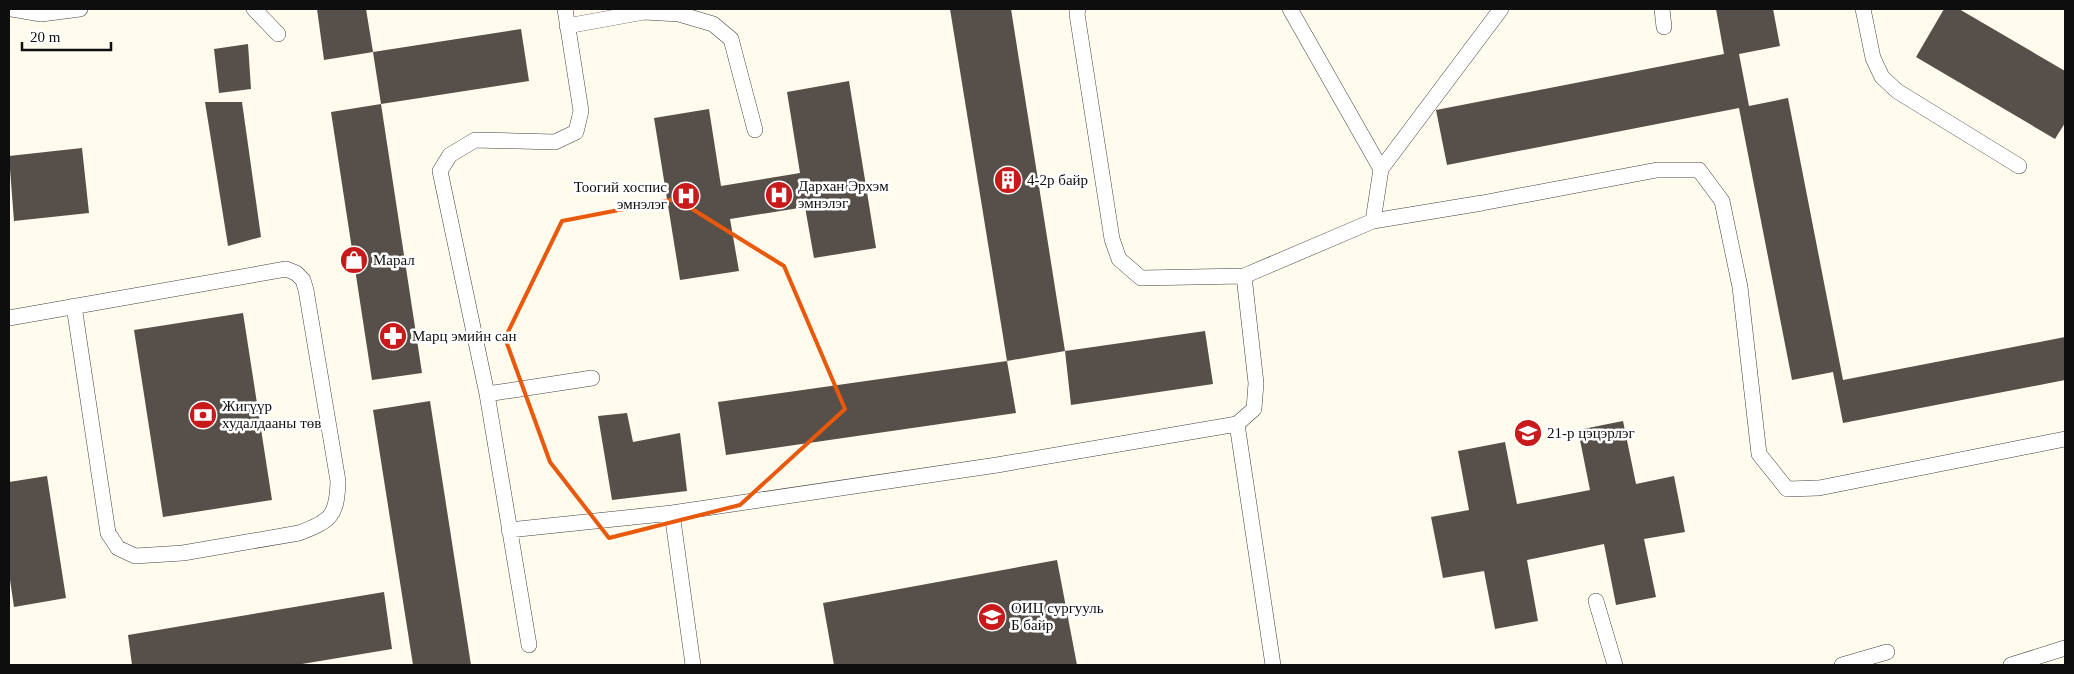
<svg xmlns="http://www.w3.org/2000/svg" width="2074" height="674" font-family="Georgia,serif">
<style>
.building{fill:#574f49}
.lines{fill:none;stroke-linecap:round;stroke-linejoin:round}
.lane-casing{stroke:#414141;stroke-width:16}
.lane{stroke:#fff;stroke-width:15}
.marked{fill:none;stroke:#e8590c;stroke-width:4;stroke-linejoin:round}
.labels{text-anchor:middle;stroke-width:5;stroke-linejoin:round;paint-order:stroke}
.poi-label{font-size:15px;fill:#0e0e0e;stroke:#fff;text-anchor:start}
</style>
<rect width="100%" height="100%" fill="#fffcee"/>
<path class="building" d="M317,9H366L373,52L521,29L529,81L381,104L373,52L324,60Z
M950,9H1011L1065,351L1007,361Z
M1716,9H1773L1780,46L1739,54L1749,106L1788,98L1843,380L2065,337V380L1843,423L1833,372L1792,380L1739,108L1447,165L1436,110L1724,54Z
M1944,9H1959L2065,71V123L2055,139L1916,57Z
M248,44L251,89L219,93L214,49Z
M849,81L876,248L814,258L805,207L730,219L739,271L680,280L654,118L709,109L721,186L800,173L787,92Z
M205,102H242L261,237L228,246Z
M381,104L422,373L372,380L331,112Z
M82,148L89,213L14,221L9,156Z
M243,313L272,500L163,517L134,330Z
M1205,331L1213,384L1071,405L1065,351Z
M1007,361L1016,413L726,455L718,402Z
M430,401L471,665H413L373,410Z
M627,413L633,442L680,433L687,491L612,500L598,416Z
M1623,421L1636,484L1674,476L1685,532L1644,539L1656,597L1616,605L1604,544L1527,560L1538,621L1495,629L1484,571L1443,578L1431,517L1469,510L1458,451L1505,442L1517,504L1590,490L1578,430Z
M47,476L66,598L14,607L9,573V482Z
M1057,560L1077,665H834L823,603Z
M384,592L392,649L296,665H132L128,635Z"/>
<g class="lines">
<defs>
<path id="lane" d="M12,9L41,14L80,9
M254,9L278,34
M1078,9L1077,14L1112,239L1119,259L1141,278L1244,276L1373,221L1482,203L1657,170H1699L1722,201L1740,287L1759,454L1787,489L1819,488L2065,439
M1290,9L1381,169
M1662,9L1664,27
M1863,9L1873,58L1882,77L1897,91L2019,166
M567,26L644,12L679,14L713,24L731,39L755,130
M1373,221L1381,169L1501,9
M9,318L286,269L296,273L303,280L306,290L338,481C337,516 331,521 299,533L183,553L135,556L118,548L108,533L74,306
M487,394L592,378
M1237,424L1273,665
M672,513L693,665
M509,530L672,513L997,465L1237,424L1254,409L1256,383L1244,276
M1596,601L1615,665
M529,645L487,394L440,171L450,155L475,140L555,142L576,132L581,111L565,9
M1842,665L1887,652
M2011,665L2065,648"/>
</defs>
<use href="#lane" class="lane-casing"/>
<use href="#lane" class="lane"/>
</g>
<path class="marked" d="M676,199L784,266L845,409L740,505L609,538L550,462L505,338L562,221Z"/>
<defs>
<symbol id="building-disc" viewBox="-11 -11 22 22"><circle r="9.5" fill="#c91a1b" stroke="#fff"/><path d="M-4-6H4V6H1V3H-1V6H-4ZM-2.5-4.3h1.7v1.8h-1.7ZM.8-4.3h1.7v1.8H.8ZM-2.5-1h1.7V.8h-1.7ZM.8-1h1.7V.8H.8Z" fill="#fff"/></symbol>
<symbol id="hospital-disc" viewBox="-11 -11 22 22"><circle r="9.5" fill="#c91a1b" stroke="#fff"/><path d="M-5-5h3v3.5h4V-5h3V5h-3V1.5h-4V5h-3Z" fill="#fff"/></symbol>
<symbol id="shop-disc" viewBox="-11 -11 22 22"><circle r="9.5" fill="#c91a1b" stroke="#fff"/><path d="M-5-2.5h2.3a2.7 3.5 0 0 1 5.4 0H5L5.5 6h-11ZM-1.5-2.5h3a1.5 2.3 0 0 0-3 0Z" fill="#fff"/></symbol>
<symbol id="pharmacy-disc" viewBox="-11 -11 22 22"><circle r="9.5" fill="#c91a1b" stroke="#fff"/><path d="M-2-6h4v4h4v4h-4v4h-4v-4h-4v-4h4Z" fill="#fff"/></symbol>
<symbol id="bank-disc" viewBox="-11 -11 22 22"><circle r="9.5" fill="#c91a1b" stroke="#fff"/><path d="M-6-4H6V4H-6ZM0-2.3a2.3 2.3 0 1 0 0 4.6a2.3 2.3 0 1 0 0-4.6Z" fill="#fff"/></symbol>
<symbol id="school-disc" viewBox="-11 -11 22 22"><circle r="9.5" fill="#c91a1b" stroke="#fff"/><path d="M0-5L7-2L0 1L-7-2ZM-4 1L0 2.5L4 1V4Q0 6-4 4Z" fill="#fff"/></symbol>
</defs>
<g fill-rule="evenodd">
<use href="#building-disc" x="992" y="164" width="32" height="32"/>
<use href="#hospital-disc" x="763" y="179" width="32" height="32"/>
<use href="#hospital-disc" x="670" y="180" width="32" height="32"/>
<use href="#shop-disc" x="338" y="244" width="32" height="32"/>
<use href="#pharmacy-disc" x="377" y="320" width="32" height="32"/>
<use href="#bank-disc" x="187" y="399" width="32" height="32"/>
<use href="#school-disc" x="1512" y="417" width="32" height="32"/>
<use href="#school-disc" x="976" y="601" width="32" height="32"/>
</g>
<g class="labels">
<g class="poi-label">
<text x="1027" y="185">4-2р байр</text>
<text x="798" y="191">Дархан Эрхэм<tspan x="798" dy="17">эмнэлэг</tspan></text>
<text x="667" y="192" text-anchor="end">Тоогий хоспис<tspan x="667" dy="17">эмнэлэг</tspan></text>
<text x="373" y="265">Марал</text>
<text x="412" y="341">Марц эмийн сан</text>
<text x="222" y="411">Жигүүр<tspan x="222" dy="17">худалдааны төв</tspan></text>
<text x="1547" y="438">21-р цэцэрлэг</text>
<text x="1011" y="613">ОИЦ сургууль<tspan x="1011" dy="17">Б байр</tspan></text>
</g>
</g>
<rect width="2074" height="674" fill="none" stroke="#0e0e0e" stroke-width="20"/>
<path d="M22 42v8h89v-8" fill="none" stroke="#0e0e0e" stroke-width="2.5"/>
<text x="30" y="42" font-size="15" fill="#0e0e0e" stroke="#ffffff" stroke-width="4" paint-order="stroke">20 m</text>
</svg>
